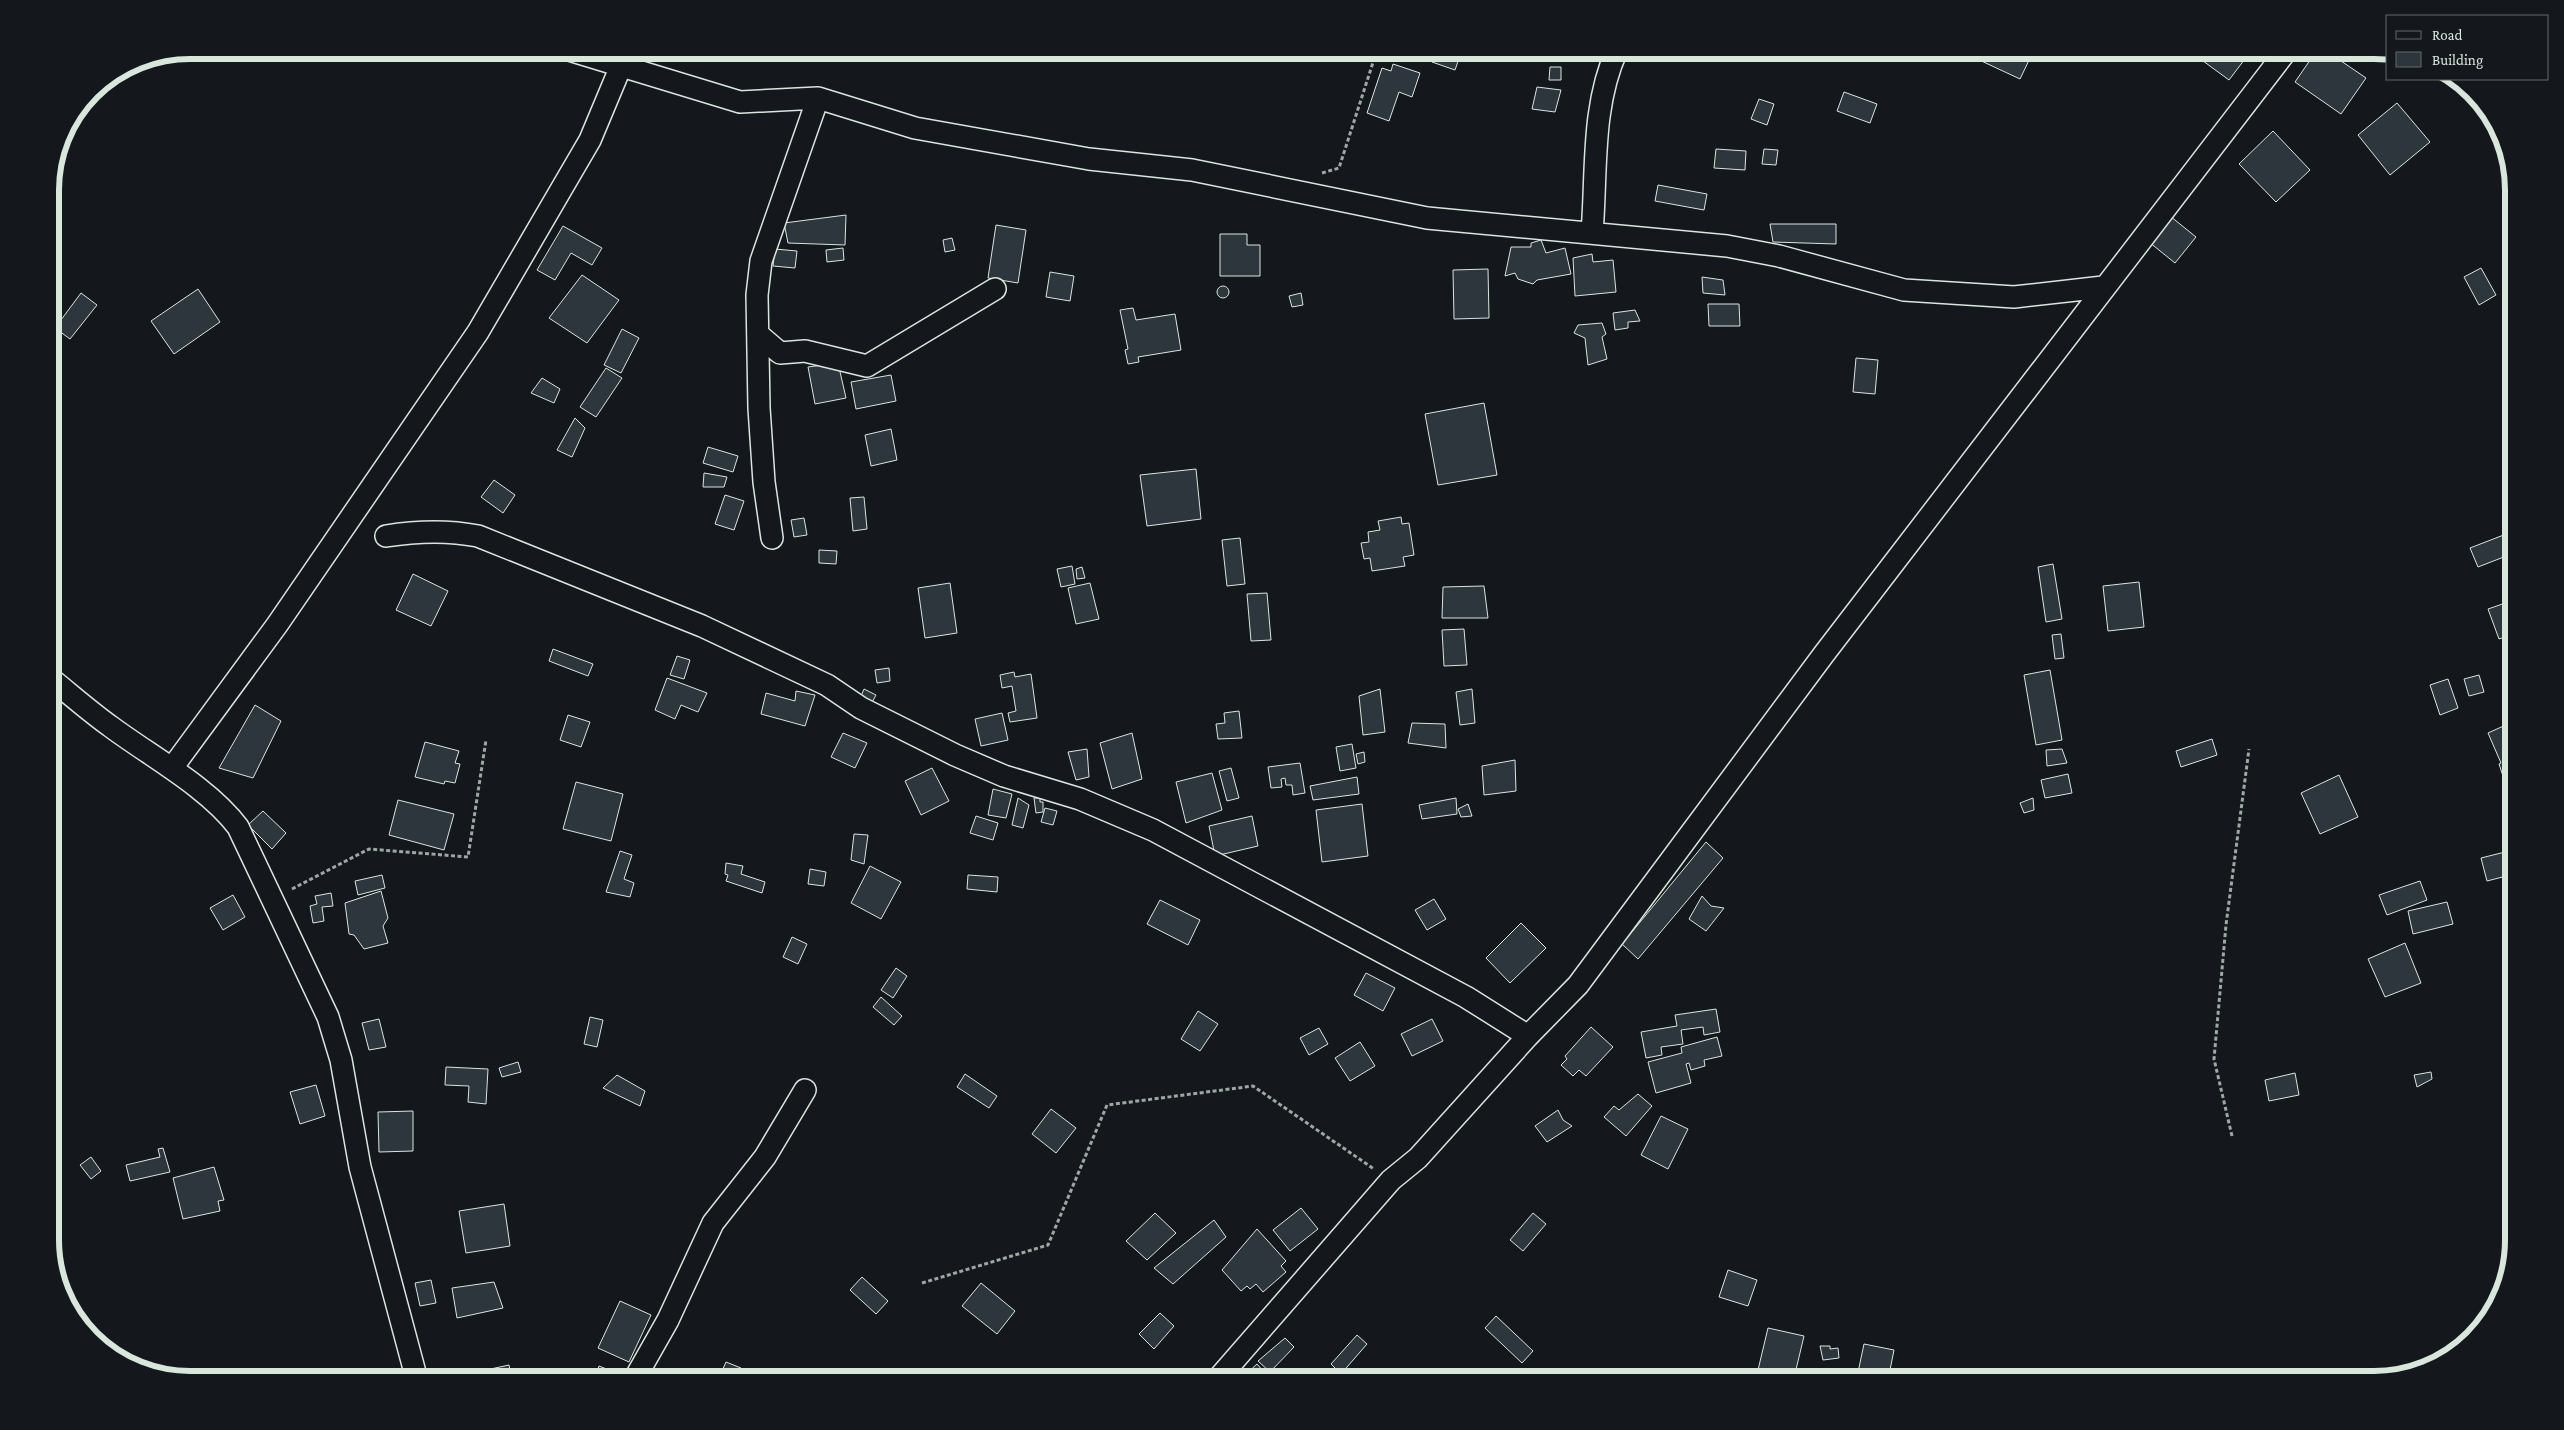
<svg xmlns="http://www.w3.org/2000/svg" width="2564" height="1430" font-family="'Crimson Pro',serif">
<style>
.building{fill:#2c363c;stroke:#d8e6dc}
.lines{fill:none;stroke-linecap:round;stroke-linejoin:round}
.street-casing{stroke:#d8e6dc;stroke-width:24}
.path{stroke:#9da8a2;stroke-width:3;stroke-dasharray:4 2.5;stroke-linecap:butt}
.street{stroke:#14181c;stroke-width:21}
.rim{fill:none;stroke:#d8e6dc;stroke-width:6}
</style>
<rect width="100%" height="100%" fill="#14181c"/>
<path class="building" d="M1437,50H1462L1455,70L1432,62Z
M1996,50L2014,59L2018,50L2033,52L2020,79L1960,51Z
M2205,50H2249L2251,51L2229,80L2199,58Z
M2317,50H2325L2366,78L2341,114L2295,82Z
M1393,64L1420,73L1412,97L1399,92L1389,121L1367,113L1382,68L1391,71Z
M1550,67H1561V80H1549Z
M1537,87L1561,90L1555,112L1532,109Z
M1844,92L1877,104L1870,123L1837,111Z
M1759,99L1774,104L1767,125L1751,119Z
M2397,103L2430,142L2390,175L2358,135Z
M2273,131L2310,170L2276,202L2239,164Z
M1716,149L1746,151L1745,170L1714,168Z
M1764,149L1778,150L1776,165L1762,164Z
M1658,185L1707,194L1704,210L1655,201Z
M846,215L845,245L788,243L784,223Z
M2170,216L2196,237L2175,263L2149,242Z
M1770,224H1836V244L1773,242Z
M996,225L1026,230L1018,283L988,278Z
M563,226L602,248L592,265L571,253L555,280L537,270Z
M1220,234H1247V245H1260V276H1220Z
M952,238L955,250L945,252L943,240Z
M1541,240L1546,253L1565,248L1571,274L1537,280L1533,284L1518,279L1515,273L1505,276L1511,247H1531V243Z
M843,248L844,260L827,262L826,250Z
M775,249L797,251L795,268L773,266Z
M1592,254L1593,262L1613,260L1616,292L1575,296L1573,258Z
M2481,268L2496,295L2479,305L2464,277Z
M1488,269L1489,318L1454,319L1453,270Z
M1050,272L1074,276L1070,301L1046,297Z
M582,275L619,300L587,343L549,318Z
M1702,277L1723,280L1725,295L1703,293Z
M1217 292a6 6 0 1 1 12 0a6 6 0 1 1-12 0Z
M198,289L220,322L174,354L151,321Z
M81,293L97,305L70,339L55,328Z
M1301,293L1303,305L1292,307L1289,296Z
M1708,304H1739L1740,326H1709Z
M1133,308L1136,320L1175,314L1181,350L1138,357L1139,362L1128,364L1125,350L1128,349L1120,310Z
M1635,310L1640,321L1628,322V328L1615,330L1613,313Z
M1602,323L1606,334L1602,337L1607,359L1588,365L1585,338L1574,333L1578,325Z
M622,329L639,338L621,373L604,365Z
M1856,358L1878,360L1875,394L1853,392Z
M838,363L846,398L815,404L808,367Z
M606,368L622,378L596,417L580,407Z
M891,375L896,401L856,409L851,382Z
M542,378L560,389L554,403L531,393Z
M1484,403L1497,475L1438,485L1425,414Z
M575,418L585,428L572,457L557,450Z
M891,429L897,460L871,466L865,435Z
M708,447L738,456L733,472L703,463Z
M1196,469L1201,519L1147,526L1140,475Z
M704,473L727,477L724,487H703Z
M494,480L515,495L503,513L481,497Z
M725,495L744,501L734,530L715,524Z
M864,497L867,529L853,531L850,498Z
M1401,517L1402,524L1409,523L1414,555L1403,557L1405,566L1372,571L1370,558L1364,559L1361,543L1369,542L1368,532L1380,530L1378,521Z
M804,518L807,535L794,537L791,520Z
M2514,531V553L2478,567L2470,548Z
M1240,538L1245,584L1227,586L1222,540Z
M819,550L837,551L836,564L819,563Z
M2053,564L2062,619L2046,622L2038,567Z
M1072,566L1075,584L1061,587L1057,569Z
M1082,567L1085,578L1077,579L1076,569Z
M413,574L448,591L431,626L396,610Z
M2139,582L2144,627L2108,631L2103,586Z
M950,583L957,633L925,638L918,588Z
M1090,583L1099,619L1076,624L1068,588Z
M1484,586L1488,618H1442L1443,587Z
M1267,593L1271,640L1251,641L1247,594Z
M2514,600V634L2499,639L2488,609Z
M1464,629L1467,665L1444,666L1442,630Z
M2061,634L2064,658L2055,659L2052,635Z
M553,649L593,664L588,676L549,661Z
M677,656L690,660L684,679L670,675Z
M889,668L890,681L877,683L875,670Z
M2050,670L2062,740L2036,745L2024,675Z
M1014,672L1015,677L1031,674L1037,718L1010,722L1008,713L1016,711L1012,686L1002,688L1000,675Z
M2479,675L2484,692L2469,696L2464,679Z
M667,678L707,693L698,712L681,705L675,719L655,710Z
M2448,679L2458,708L2440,715L2430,685Z
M864,689L876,695L869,708L858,703Z
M1380,689L1385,732L1363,735L1359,696Z
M1472,689L1475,723L1460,725L1456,692Z
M796,691L815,695L805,726L761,714L766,693L795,701Z
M255,705L281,721L253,778L219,768Z
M1239,711L1242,738L1218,739L1216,724L1225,723L1224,713Z
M1002,713L1008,740L981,746L975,719Z
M568,715L590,722L581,747L560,740Z
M1412,723L1445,724L1446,748L1408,743Z
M2508,724L2514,737V785L2507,788L2499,764L2501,763L2488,733Z
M843,733L867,743L855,768L831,757Z
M1132,733L1142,779L1112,789L1100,743Z
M2212,739L2217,755L2181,767L2176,751Z
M425,742L459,751L455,763L460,764L455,783L445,781L444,784L415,777Z
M1352,744L1356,768L1340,771L1336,747Z
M1087,749L1089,777L1076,780L1068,752Z
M2062,749L2067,763L2047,766L2046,750Z
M1364,752L1365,762L1358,764L1356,754Z
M1515,760L1516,791L1484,795L1482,766Z
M1300,763L1305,793L1293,795L1292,785H1286L1285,778L1281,779L1282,787L1271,788L1268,767Z
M932,768L949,801L921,815L905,781Z
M1231,768L1239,798L1227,801L1219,771Z
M1212,773L1222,810L1186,823L1176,782Z
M2068,774L2072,793L2045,798L2041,780Z
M2339,775L2358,817L2320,834L2301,793Z
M1357,777L1359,794L1313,800L1310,786Z
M576,782L623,794L611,841L563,829Z
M993,789L1012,794L1006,818L988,815Z
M1018,798L1029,805L1023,828L1012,825Z
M1034,798H1040V802H1043V812L1036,813Z
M1456,798L1457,814L1422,819L1419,805Z
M2033,798L2034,810L2024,813L2020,803Z
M398,800L454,814L444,850L389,835Z
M1362,804L1368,856L1322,862L1316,810Z
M1468,804L1472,816L1461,817L1458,809Z
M1045,808L1057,811L1053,825L1041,822Z
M263,811L286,833L272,849L248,825Z
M976,816L998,823L993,840L970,833Z
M1252,816L1258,846L1215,856L1209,826Z
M854,834L868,835L864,864L851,860Z
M1706,842L1723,858L1638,959L1622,944Z
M620,851L632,855L624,879L634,883L630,897L606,892Z
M2509,851L2514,874L2487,881L2481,858Z
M726,863L743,866L741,874L765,882L762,893L726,881L728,875L725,874Z
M870,866L901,882L881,919L851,903Z
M810,869L826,872L824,886L808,884Z
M382,875L385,888L358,895L355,881Z
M968,875L998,877L997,892L967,889Z
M2420,881L2427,900L2387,915L2379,895Z
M381,891L388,918L383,926L388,943L364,949L354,935L349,934L345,903Z
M331,893L333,906L322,907L324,921L313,923L310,906L317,904L315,896Z
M233,895L245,917L223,930L210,908Z
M1702,896L1711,906L1724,908L1706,931L1689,919Z
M1434,899L1446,919L1427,930L1415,910Z
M1160,900L1200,920L1188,945L1147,924Z
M2447,902L2453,924L2413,934L2408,911Z
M1521,923L1546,948L1510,983L1486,958Z
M792,937L807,944L798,964L783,957Z
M2405,943L2421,983L2385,997L2368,959Z
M896,968L907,976L893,998L881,990Z
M1366,973L1395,988L1383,1011L1354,995Z
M881,997L902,1016L894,1025L873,1007Z
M1716,1009L1720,1032L1704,1035L1703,1027L1681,1030L1683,1044L1661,1047L1662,1055L1646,1058L1641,1032L1677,1026L1675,1015Z
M1198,1011L1218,1024L1200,1051L1181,1039Z
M590,1017L603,1020L597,1047L584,1044Z
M379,1019L386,1047L369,1050L362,1023Z
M1432,1019L1443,1041L1412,1056L1401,1034Z
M1591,1027L1613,1047L1586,1076L1579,1070L1573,1076L1561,1065L1567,1059L1565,1056Z
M1319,1028L1328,1044L1309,1055L1300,1038Z
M1717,1037L1722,1056L1704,1060L1705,1066L1691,1070L1689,1063L1686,1064L1691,1083L1656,1093L1648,1062L1682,1053L1681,1047Z
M1360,1042L1375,1066L1350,1081L1335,1058Z
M518,1062L521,1072L502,1077L499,1068Z
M446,1067L488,1069L486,1104L468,1102L469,1086L445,1085Z
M2431,1072L2432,1079L2417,1087L2414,1075Z
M2295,1073L2299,1095L2269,1101L2265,1080Z
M965,1074L997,1096L989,1108L957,1087Z
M617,1075L645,1091L640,1106L603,1088Z
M316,1085L325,1116L300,1124L290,1092Z
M1638,1094L1652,1106L1626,1136L1604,1117L1614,1106L1619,1110Z
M1051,1109L1076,1128L1056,1153L1032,1134Z
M1558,1110L1563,1120L1572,1126L1547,1142L1535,1126Z
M413,1111V1151L379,1152L378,1112Z
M1661,1116L1688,1129L1668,1169L1641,1155Z
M163,1148L170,1172L130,1181L126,1165L160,1157L158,1149Z
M91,1157L101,1171L91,1179L80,1165Z
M214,1167L224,1200L218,1201L220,1211L183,1219L173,1178Z
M504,1204L510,1246L466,1253L459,1211Z
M1301,1208L1318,1229L1290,1251L1273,1230Z
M1155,1213L1176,1233L1147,1260L1126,1241Z
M1533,1213L1546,1224L1523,1251L1510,1240Z
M1214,1220L1226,1237L1173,1284L1154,1268Z
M1257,1229L1286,1261L1281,1266L1286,1272L1263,1292L1256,1284L1250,1289L1247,1286L1241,1291L1222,1270Z
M1728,1270L1757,1280L1748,1306L1719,1297Z
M862,1277L888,1301L876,1314L850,1290Z
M431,1280L436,1303L420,1306L415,1283Z
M494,1282L503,1308L457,1318L452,1288Z
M981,1283L1015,1311L997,1334L962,1306Z
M620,1301L651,1315L629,1362L598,1348Z
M1160,1313L1174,1326L1154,1349L1139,1334Z
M1496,1316L1533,1351L1522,1363L1485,1328Z
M1768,1328L1804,1336L1794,1378L1758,1370Z
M1357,1335L1367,1344L1341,1374L1331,1364Z
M1285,1338L1294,1347L1270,1372L1258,1361Z
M1864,1344L1894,1350L1888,1380L1857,1377Z
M1820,1346H1830V1349L1838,1348L1839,1358L1823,1360Z
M726,1362L741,1368L735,1380H718Z
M1257,1364L1271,1380H1250L1245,1375Z
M509,1365L512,1380H488L486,1370Z
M599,1366L624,1376L622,1380H594Z
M1513,1373L1515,1380H1503L1502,1375Z"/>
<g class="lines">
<defs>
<path id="street" d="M569,50L740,102L818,98L915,128L1089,159L1192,170L1427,218L1727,246L1779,256L1904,290L2014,297L2103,287
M1592,233C1597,172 1591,107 1617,50
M759,335L780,353L805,351L867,366L995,289
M386,536C417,531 447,530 478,536L702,626L827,685L861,708L955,755L1004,776L1080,799L1153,830L1466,997L1528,1036
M772,538L764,482L759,408L757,295L761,261L818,98
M50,678C70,694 89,711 110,726C150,756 208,787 238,827L328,1017L341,1060L360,1167L417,1380
M172,768L277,625L478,332L590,140L621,66
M634,1380L668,1320L713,1223L765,1157L805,1090
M1217,1380L1391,1180L1418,1158L1528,1036L1578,985L1824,654L2287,50"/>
</defs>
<use href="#street" class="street-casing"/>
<path class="path" d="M1322,173L1339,168L1377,50
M292,889L369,849L468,857L486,740
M2232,1136L2214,1059L2226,925L2249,749
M922,1283L1048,1245L1107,1105L1253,1086L1374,1169"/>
<use href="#street" class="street"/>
</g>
<path d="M0 0H2564V1430H0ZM190 59H2374A131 131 0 0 1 2505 190V1240A131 131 0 0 1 2374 1371H190A131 131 0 0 1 59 1240V190A131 131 0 0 1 190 59Z" fill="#14181c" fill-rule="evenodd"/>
<path class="rim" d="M190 59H2374A131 131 0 0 1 2505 190V1240A131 131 0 0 1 2374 1371H190A131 131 0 0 1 59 1240V190A131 131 0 0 1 190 59Z"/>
<rect x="2386" y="15" width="162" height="65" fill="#14181c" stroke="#626a69"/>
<rect x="2396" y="31" width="25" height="8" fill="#14181c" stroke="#626a69"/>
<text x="2432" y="40" font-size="15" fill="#d8e6dc">Road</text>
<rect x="2396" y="52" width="25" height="15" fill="#2c363c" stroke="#626a69"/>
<text x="2432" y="65" font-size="15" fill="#d8e6dc">Building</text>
</svg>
